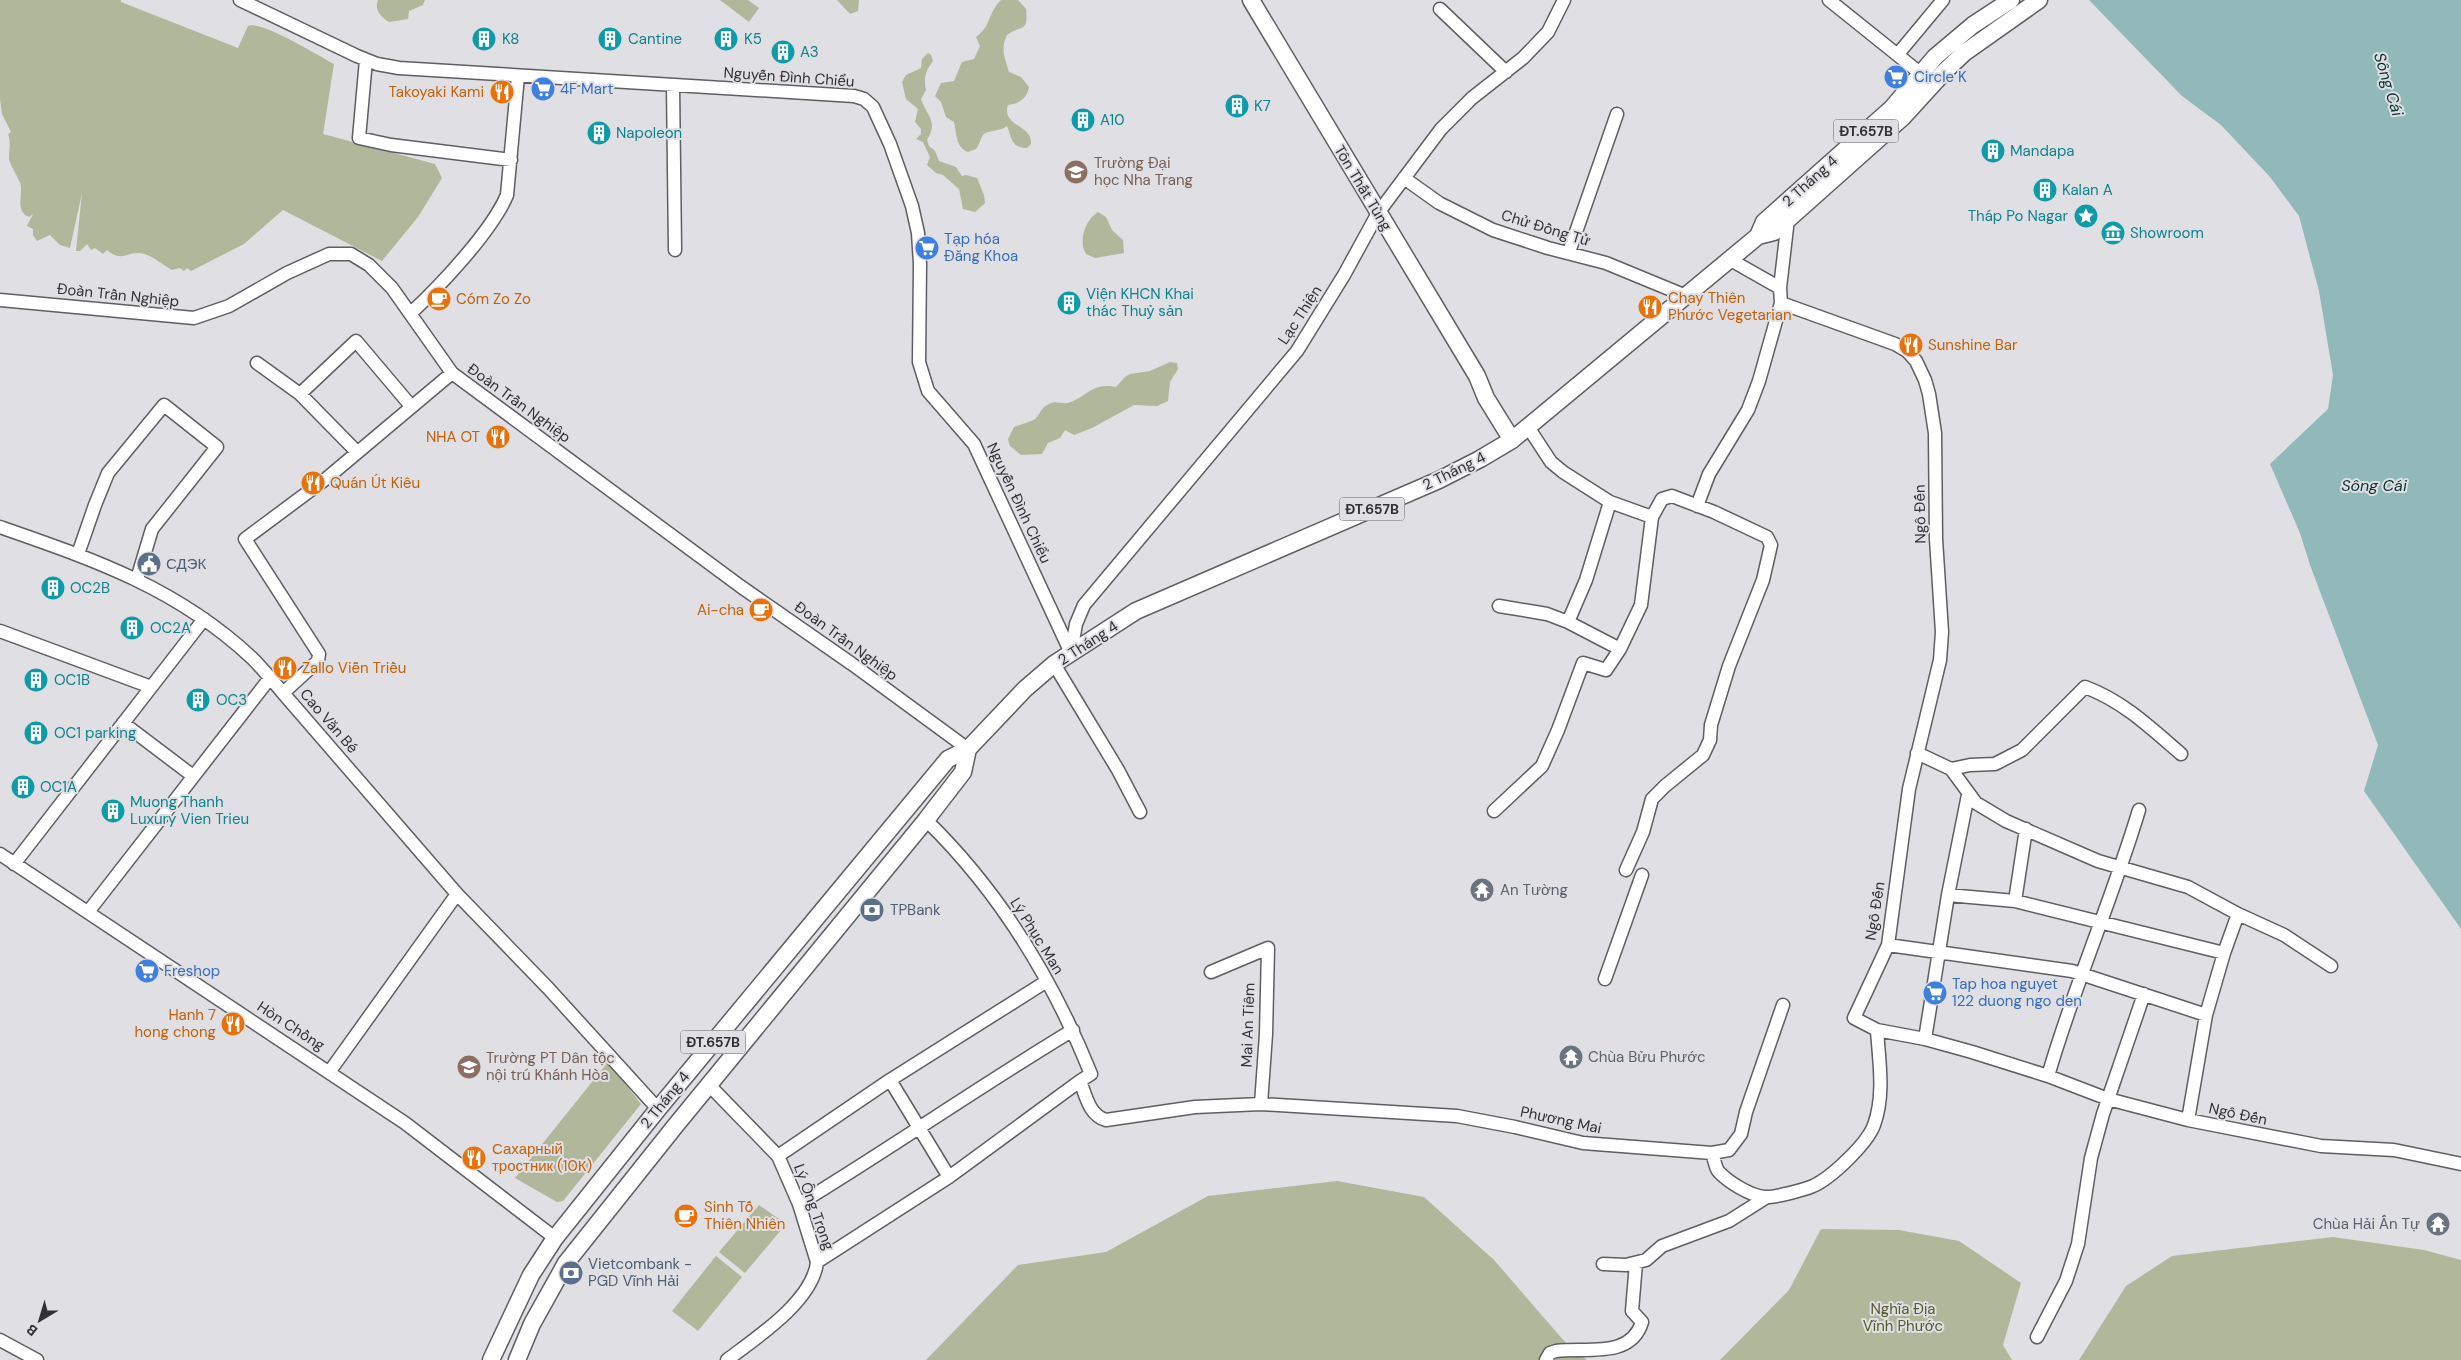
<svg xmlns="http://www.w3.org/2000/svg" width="2461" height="1360" font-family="'DM Sans',sans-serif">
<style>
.green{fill:#b1b79a}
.water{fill:#92b9b9}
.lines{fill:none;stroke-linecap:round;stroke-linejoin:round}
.minor-casing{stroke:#5e5e63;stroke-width:15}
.major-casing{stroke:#5e5e63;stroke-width:19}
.minor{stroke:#fff;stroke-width:12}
.major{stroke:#fff;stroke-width:16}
.labels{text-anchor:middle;stroke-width:4;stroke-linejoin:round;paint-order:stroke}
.shield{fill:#dfdfe4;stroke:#656568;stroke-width:1}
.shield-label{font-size:14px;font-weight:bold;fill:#313133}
.culture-label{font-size:15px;fill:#0d838f;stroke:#dfdfe4;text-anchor:start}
.street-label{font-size:15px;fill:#313133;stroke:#dfdfe4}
.shop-label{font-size:15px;fill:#366cbe;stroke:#dfdfe4;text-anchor:start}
.food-label{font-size:15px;fill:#c56008;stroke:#dfdfe4;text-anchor:start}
.education-label{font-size:15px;fill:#785e54;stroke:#dfdfe4;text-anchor:start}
.service-label{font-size:15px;fill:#4e5e75;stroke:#dfdfe4;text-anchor:start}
.worship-label{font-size:15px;fill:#5b616d;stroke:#dfdfe4;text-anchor:start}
.park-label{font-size:15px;fill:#545b29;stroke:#dfdfe4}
.water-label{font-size:16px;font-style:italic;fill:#083132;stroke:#dfdfe4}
</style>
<rect width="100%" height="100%" fill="#dfdfe4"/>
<path class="green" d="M0,0H121V2L238,48L248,26C261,20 319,56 334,64L323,134L435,164L442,178L418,217L382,261L283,210L244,244L191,271L187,268L184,271L180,268L172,270C163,265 153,256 144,254C128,249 123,264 107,250L103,254L95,248L91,250L87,244L80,251H76L82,193L70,248L60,245L50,235L37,241L33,235V229L27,226L33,214L29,217C14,211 24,193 20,182C18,178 8,160 9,158C9,149 11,142 8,134L11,132L2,114L0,99Z
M378,0H425L423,5L409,11L408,19L389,22C381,17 374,10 378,0Z
M720,0H748L759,8L749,22Z
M837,0H859L858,11L850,14Z
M1001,0H1018L1026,9C1029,33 1020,25 1007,35C1000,49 1005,58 1009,72L1021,77L1029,87C1027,99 1018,104 1008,105C1001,126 1033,125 1031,144L1027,148C1011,148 1012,138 1007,126C999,132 989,130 984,134C980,138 980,144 976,149L968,152C955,147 957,133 954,122L946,117L941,102L935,96L941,83L954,81L962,62L974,59L980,46L976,37C992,25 987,14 1001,0Z
M928,53L931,55L933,61C926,70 923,78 926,90L921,99C926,115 939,121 927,140L929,146L935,151L939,161L956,167L962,176L966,175L977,178L984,195L985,203L975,212L963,209L959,189L943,175L936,173L927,165L930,157L923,142L916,139L921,134V129L915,122L918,109L906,99L902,82L906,75L921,68L922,59Z
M1098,212L1106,217L1112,230L1123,240L1124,253L1095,258L1086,254C1078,241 1085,220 1098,212Z
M1170,362L1177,363L1178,369L1170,382L1168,401L1157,406L1134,405L1092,428L1074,435L1065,430L1060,438L1048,443L1042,454L1021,455L1010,446L1008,439L1014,427C1019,425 1030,422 1035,419C1040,415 1040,407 1051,403C1056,401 1061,404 1067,403C1086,399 1090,382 1116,387L1125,377L1130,374L1150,371Z
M608,1062L641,1104L563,1201L557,1202L515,1178Z
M1337,1181L1424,1197L1494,1260L1565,1342L1587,1360H926L1018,1265L1106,1252L1208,1196Z
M759,1205L786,1224L745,1273L719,1252Z
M1821,1229L1899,1230L1959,1241L2021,1283L2003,1345L2012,1360H1720L1789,1290Z
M2333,1237L2424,1250L2461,1260V1360H2079L2126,1286L2172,1256Z
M716,1256L742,1277L698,1331L672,1311Z"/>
<path class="water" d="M2089,0H2461V929L2364,791L2378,745L2310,565L2300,533L2270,464L2328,409L2333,375L2319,291L2299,216L2270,177L2221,125L2182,96Z"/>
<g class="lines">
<defs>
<path id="minor" d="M240,0L357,56L377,64L399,68L854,96L864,99L873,107L890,144L912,206L918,233L920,264L919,362L928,391L974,444L1071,653
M1829,0L1920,73
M1440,9L1506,72
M1898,54L1943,0
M366,60L359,138L391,145L511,160
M673,85L675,250
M1404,178L1439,203L1493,230L1548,248L1606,263L1686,296
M1569,252L1617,114
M1729,259L1780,288
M0,300L194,318L229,306L287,273L329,254H351L369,265L392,288L452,373L740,586L852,664L968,749
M1781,303L1895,344L1907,351L1916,361L1925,380L1929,394L1935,433L1936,539L1942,632L1940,660L1909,789L1888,945L1854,1018L1877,1030L1925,1039L1972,1052L2048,1076L2108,1099L2188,1120L2321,1146L2394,1150L2461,1164
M411,313C440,286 492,231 507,195L518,76
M257,363L300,394L357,452
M452,373L327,478L245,539L319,654L318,661L283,693L457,894L548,988L658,1109
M300,394L356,341L411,406
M1528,427L1551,462L1563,472L1610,502L1652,517L1662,499L1672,496L1714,512L1767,537L1771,545L1763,580L1729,666L1711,725L1710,740L1703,755L1665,786L1652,799L1643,832L1626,870
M1697,506L1709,474L1748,410L1759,381L1781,303L1780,288L1788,219
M0,527C95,560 177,588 252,658C263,669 273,681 283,693
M78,554L95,505L108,473L164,405L217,447L152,529L137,579
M1499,606L1547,614L1568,622L1586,580L1610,502
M1568,622L1620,649
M0,631L151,687
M1071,653L1076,624L1084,605L1297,351L1344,275L1378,213L1441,129L1472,98L1523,58L1548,32L1564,0
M1054,664L1118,770L1140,812
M123,723L193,776
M1917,753L1951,769L1976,803L2006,821L2098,861L2188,887L2238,914L2224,953L2206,1015L2188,1120
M1951,769L1970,765L1995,764L2022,750L2085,687C2123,701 2151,728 2181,754
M1494,811L1542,766L1558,730L1583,663L1606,670L1620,649L1641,605L1652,517
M926,820C999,891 1053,980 1091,1074L1080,1081
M0,854L405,1123L555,1238
M14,864L204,619
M1948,895L2015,901L2224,953
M2015,901L2026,829
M88,912L270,678
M2238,914L2284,935L2331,966
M1888,945L2072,971L2206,1015
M1211,972L1268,948L1266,1034L1261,1104
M1605,979L1642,875
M1925,1039L1948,895L1968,795
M330,1071L457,894
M2048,1076C2074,986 2112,900 2139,810
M890,1080L949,1177
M709,1085L778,1156L799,1204L817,1262C813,1301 756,1338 727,1360
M1712,1153C1714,1158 1715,1166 1718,1171C1728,1182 1749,1195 1764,1197C1774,1198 1803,1190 1813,1186C1831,1178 1867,1144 1874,1125C1885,1095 1879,1061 1877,1030
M778,1156L890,1080L1047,981
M799,1204C891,1148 980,1086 1073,1030
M817,1262L949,1177L1080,1081C1086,1096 1089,1115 1106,1120L1195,1107L1261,1104L1457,1116L1515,1127L1583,1143L1712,1153L1729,1150L1741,1134L1746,1112L1783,1005
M1603,1264L1626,1265L1646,1260L1662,1246L1729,1221L1767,1197
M2037,1337L2066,1281L2078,1244L2091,1158L2103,1114L2144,994
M0,1340L37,1360
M1546,1360L1550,1353L1556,1351C1586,1347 1631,1359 1642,1322L1632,1311L1636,1263"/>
<path id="major" d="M1251,0L1477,376L1486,398L1512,440
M1758,236L1764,222L1892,108L1935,57L1973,25L2011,0
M491,1360L531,1275L555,1238L658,1109L948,759L968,749L1025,689L1054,664L1136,611L1439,480L1480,459L1512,440L1758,236L1774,232L1902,118L1944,72L1964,53L2039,0
M517,1360L532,1324L566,1263L676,1125L926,820L963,772L968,749"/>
</defs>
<use href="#minor" class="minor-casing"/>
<use href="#major" class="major-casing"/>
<use href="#minor" class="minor"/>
<use href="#major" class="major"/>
</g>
<defs>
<symbol id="building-disc" viewBox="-11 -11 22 22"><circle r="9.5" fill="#0f9aa8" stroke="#dfdfe4"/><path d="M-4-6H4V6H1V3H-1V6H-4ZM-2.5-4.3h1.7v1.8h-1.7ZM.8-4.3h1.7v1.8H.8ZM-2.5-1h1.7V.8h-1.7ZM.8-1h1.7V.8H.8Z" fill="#fff"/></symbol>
<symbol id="supermarket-disc" viewBox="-11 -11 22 22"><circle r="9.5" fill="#3f7fe0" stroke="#dfdfe4"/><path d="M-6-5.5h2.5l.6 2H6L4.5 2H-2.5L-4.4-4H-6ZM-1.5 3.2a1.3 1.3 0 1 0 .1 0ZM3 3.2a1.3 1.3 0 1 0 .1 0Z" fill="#fff"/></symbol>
<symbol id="restaurant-disc" viewBox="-11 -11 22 22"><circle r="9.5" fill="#e8710a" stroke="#dfdfe4"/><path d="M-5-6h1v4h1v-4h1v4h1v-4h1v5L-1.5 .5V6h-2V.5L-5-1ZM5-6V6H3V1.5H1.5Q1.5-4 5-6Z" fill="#fff"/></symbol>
<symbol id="university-disc" viewBox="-11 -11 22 22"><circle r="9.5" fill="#8d6e63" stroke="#dfdfe4"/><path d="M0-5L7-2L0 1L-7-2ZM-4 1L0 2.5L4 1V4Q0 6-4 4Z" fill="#fff"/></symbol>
<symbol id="sight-disc" viewBox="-11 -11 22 22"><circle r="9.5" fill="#0f9aa8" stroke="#dfdfe4"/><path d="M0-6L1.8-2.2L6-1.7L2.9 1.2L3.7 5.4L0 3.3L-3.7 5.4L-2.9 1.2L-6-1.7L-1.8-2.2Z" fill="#fff"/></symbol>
<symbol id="museum-disc" viewBox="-11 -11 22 22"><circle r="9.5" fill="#0f9aa8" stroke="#dfdfe4"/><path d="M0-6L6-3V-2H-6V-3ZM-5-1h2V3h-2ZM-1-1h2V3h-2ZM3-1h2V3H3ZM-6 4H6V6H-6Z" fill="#fff"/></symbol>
<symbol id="cafe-disc" viewBox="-11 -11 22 22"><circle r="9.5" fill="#e8710a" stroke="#dfdfe4"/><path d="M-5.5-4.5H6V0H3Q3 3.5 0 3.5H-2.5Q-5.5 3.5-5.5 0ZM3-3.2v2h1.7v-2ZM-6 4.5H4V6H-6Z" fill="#fff"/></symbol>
<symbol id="civic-disc" viewBox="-11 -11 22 22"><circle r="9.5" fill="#5c6f8a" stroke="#dfdfe4"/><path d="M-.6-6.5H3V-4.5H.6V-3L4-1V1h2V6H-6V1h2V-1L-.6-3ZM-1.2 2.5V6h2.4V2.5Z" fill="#fff"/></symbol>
<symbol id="temple-disc" viewBox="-11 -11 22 22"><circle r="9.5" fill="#6b7280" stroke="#dfdfe4"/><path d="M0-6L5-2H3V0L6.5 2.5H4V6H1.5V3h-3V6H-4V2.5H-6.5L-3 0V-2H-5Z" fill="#fff"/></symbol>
<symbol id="bank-disc" viewBox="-11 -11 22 22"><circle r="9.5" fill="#5c6f8a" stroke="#dfdfe4"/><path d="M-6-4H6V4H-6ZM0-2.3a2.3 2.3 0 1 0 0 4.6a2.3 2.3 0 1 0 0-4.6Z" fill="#fff"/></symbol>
<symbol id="school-disc" viewBox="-11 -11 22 22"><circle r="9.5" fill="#8d6e63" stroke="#dfdfe4"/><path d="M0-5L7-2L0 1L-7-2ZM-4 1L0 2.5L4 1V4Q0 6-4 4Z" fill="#fff"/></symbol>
</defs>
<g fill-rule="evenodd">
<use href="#building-disc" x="470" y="25" width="28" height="28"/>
<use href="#building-disc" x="596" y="25" width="28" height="28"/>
<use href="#building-disc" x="712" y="25" width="28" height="28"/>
<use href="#building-disc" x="769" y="38" width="28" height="28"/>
<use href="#supermarket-disc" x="1882" y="63" width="28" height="28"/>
<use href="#supermarket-disc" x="529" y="75" width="28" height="28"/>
<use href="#restaurant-disc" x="488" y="78" width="28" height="28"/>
<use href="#building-disc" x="1223" y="92" width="28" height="28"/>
<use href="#building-disc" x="1069" y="106" width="28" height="28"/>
<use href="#building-disc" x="585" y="119" width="28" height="28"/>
<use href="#building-disc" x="1979" y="137" width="28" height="28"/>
<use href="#university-disc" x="1062" y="158" width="28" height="28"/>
<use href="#building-disc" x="2031" y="176" width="28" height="28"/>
<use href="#sight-disc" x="2072" y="202" width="28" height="28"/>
<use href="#museum-disc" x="2099" y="219" width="28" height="28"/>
<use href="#supermarket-disc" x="913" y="234" width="28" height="28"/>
<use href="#cafe-disc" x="425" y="285" width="28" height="28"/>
<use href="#building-disc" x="1055" y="289" width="28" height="28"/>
<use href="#restaurant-disc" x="1636" y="293" width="28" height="28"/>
<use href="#restaurant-disc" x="1897" y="331" width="28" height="28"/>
<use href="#restaurant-disc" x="484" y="423" width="28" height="28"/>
<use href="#restaurant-disc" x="299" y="469" width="28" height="28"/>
<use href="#civic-disc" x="135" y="550" width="28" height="28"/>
<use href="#building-disc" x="39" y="574" width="28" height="28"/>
<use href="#cafe-disc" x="747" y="596" width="28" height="28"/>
<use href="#building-disc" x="118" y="614" width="28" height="28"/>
<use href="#restaurant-disc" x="271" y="654" width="28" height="28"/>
<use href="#building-disc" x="22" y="666" width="28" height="28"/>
<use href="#building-disc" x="184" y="686" width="28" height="28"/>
<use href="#building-disc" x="22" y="719" width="28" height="28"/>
<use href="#building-disc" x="9" y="773" width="28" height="28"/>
<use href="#building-disc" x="99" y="797" width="28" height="28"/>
<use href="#temple-disc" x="1468" y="876" width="28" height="28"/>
<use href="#bank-disc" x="858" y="896" width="28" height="28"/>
<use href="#supermarket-disc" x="133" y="957" width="28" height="28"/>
<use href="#supermarket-disc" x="1921" y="979" width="28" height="28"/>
<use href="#restaurant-disc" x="219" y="1010" width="28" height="28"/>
<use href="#temple-disc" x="1557" y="1043" width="28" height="28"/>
<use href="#school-disc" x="455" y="1053" width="28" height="28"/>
<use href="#restaurant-disc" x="460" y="1144" width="28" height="28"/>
<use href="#cafe-disc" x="672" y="1202" width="28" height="28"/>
<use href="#temple-disc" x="2424" y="1210" width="28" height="28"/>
<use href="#bank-disc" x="557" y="1259" width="28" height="28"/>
</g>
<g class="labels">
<g class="shield">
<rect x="1833.5" y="119.5" width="65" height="23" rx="4"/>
<rect x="1339.5" y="497.5" width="65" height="23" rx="4"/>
<rect x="680.5" y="1030.5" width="65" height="23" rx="4"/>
</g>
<g class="shield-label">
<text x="1866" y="136">ĐT.657B</text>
<text x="1372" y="514">ĐT.657B</text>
<text x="713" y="1047">ĐT.657B</text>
</g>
<g class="culture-label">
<text x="502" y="44">K8</text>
<text x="628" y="44">Cantine</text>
<text x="744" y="44">K5</text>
<text x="800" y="57">A3</text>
<text x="1254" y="111">K7</text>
<text x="1100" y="125">A10</text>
<text x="616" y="138">Napoleon</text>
<text x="2010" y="156">Mandapa</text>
<text x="2062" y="195">Kalan A</text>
<text x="2068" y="221" text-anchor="end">Tháp Po Nagar</text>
<text x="2130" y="238">Showroom</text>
<text x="1086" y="299">Viện KHCN Khai<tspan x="1086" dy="17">thác Thuỷ sản</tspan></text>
<text x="70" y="593">OC2B</text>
<text x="150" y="633">OC2A</text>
<text x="54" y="685">OC1B</text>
<text x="216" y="705">OC3</text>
<text x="54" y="738">OC1 parking</text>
<text x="40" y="792">OC1A</text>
<text x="130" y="807">Muong Thanh<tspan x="130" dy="17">Luxury Vien Trieu</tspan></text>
</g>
<g class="street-label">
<text transform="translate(789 77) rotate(4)" y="5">Nguyễn Đình Chiểu</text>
<text transform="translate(1810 181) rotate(-42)" y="5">2 Tháng 4</text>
<text transform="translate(1363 188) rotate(59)" y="5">Tôn Thất Tùng</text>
<text transform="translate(1546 228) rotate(17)" y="5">Chử Đồng Tử</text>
<text transform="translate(118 295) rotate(6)" y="5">Đoàn Trần Nghiệp</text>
<text transform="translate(1300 315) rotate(-57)" y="5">Lạc Thiện</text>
<text transform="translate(519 403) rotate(36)" y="5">Đoàn Trần Nghiệp</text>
<text transform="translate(1454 471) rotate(-26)" y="5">2 Tháng 4</text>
<text transform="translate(1019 503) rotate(65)" y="5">Nguyễn Đình Chiểu</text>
<text transform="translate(1920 514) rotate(-91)" y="5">Ngô Đến</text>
<text transform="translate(846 641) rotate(36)" y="5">Đoàn Trần Nghiệp</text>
<text transform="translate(1088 643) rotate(-33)" y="5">2 Tháng 4</text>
<text transform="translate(329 721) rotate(49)" y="5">Cao Văn Bé</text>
<text transform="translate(1875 911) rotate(-81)" y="5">Ngô Đến</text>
<text transform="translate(1037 936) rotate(58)" y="5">Lý Phục Man</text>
<text transform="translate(1248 1025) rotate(-88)" y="5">Mai An Tiêm</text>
<text transform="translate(291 1026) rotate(33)" y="5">Hòn Chồng</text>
<text transform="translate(665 1100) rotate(-51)" y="5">2 Tháng 4</text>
<text transform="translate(2238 1114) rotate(12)" y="5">Ngô Đến</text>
<text transform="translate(1561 1120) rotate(12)" y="5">Phương Mai</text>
<text transform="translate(814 1207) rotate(70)" y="5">Lý Ông Trọng</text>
</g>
<g class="shop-label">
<text x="1914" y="82">Circle K</text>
<text x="560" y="94">4F Mart</text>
<text x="944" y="244">Tạp hóa<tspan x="944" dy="17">Đăng Khoa</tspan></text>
<text x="164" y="976">Freshop</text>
<text x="1952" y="989">Tap hoa nguyet<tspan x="1952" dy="17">122 duong ngo den</tspan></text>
</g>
<g class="food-label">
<text x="484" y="97" text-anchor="end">Takoyaki Kami</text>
<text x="1668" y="303">Chay Thiên<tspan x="1668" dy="17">Phước Vegetarian</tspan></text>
<text x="456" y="304">Cóm Zo Zo</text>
<text x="1928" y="350">Sunshine Bar</text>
<text x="480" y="442" text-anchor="end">NHA OT</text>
<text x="330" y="488">Quán Út Kiêu</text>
<text x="744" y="615" text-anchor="end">Ai-cha</text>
<text x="302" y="673">Zallo Viễn Triều</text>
<text x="216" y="1020" text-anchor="end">Hanh 7<tspan x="216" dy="17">hong chong</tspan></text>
<text x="492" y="1154">Сахарный<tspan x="492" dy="17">тростник (10К)</tspan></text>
<text x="704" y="1212">Sinh Tố<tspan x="704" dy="17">Thiên Nhiên</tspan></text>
</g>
<g class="education-label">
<text x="1094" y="168">Trường Đại<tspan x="1094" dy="17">học Nha Trang</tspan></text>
<text x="486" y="1063">Trường PT Dân tộc<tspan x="486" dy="17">nội trú Khánh Hòa</tspan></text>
</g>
<g class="service-label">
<text x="166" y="569">СДЭК</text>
<text x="890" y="915">TPBank</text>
<text x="588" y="1269">Vietcombank -<tspan x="588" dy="17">PGD Vĩnh Hải</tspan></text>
</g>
<g class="worship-label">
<text x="1500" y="895">An Tường</text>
<text x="1588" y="1062">Chùa Bửu Phước</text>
<text x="2420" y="1229" text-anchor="end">Chùa Hải Ấn Tự</text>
</g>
<g class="park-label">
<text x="1903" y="1314">Nghĩa Địa<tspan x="1903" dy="17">Vĩnh Phước</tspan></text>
</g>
<g class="water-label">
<text transform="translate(2389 84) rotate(73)" y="6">Sông Cái</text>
<text x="2374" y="491">Sông Cái</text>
</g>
</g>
<g transform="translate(40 1320) rotate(218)" stroke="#dfdfe4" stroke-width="4" paint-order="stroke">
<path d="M0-4L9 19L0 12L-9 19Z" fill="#313133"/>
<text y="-8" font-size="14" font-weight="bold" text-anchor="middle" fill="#313133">B</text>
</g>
</svg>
